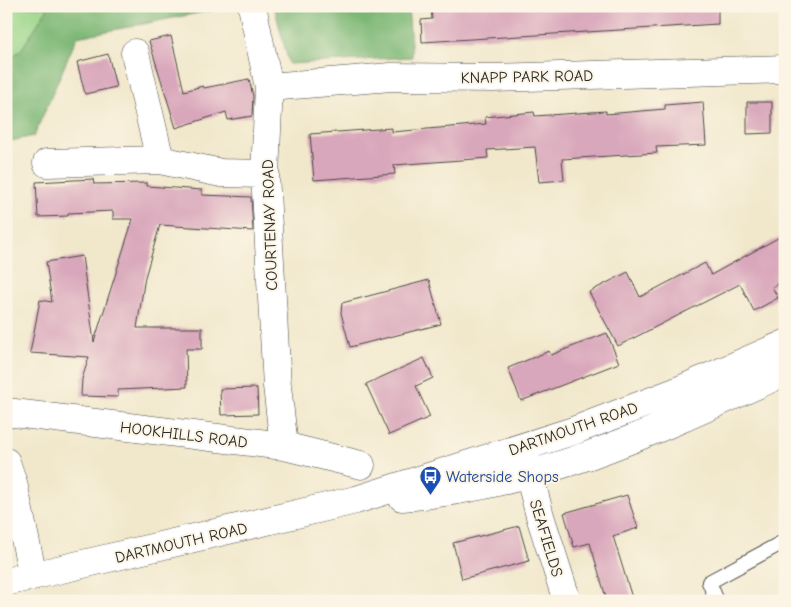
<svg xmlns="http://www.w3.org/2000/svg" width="791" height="607" font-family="'Comic Neue',sans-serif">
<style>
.green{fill:#9ad689;stroke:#62805a}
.forest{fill:#7bb775;stroke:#537150}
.building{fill:#d9a7bb}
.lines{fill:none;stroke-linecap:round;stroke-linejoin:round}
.service-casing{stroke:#494743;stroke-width:16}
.minor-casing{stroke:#494743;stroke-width:29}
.tertiary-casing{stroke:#494743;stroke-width:29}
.primary-casing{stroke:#494743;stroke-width:29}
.service{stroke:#fff;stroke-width:14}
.minor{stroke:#fff;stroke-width:28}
.tertiary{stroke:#fff;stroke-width:28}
.primary{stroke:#fff;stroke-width:28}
.labels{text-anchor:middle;stroke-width:4;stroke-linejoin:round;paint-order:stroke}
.street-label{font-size:16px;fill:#2b2b2b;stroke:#fcf5e5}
.transit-label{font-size:16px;fill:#164399;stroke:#fcf5e5;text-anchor:start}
</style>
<rect width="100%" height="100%" fill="#fcf5e5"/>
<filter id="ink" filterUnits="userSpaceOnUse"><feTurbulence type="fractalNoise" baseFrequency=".02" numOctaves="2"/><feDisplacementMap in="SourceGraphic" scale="10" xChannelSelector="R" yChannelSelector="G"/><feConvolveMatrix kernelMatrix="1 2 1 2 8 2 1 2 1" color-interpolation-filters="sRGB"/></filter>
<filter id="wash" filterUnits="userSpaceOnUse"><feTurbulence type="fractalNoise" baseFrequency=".0096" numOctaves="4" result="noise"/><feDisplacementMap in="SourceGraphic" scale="20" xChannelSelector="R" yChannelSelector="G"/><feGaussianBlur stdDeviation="1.12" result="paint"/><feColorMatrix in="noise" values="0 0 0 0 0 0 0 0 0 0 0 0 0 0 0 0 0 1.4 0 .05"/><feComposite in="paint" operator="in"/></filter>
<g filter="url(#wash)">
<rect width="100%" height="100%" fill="#f1e8cc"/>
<path class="green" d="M6,6L50,8L21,50L6,62Z"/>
<path class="forest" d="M49,6H234L77,37L34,136L6,142V62L21,50Z
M274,6H408L412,57L289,64Z"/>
<g id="blocks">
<path class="building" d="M431,6H718V24L422,42L421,20L432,19Z
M171,36L184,91L203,86L204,88L249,79L253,96L252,116L228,120L226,112L176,128L149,41Z
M108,54L116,87L85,94L77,62Z
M703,102L706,145L656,147L657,153L562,159L564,180L539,182L535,147L487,150L488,158L394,165L395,174L314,180L310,134L392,128V132L486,124L485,117L534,112L535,116L606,111V114L665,109V105Z
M747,102H772V133L747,134Z
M93,179L94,184L147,183V186L202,190V195L251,197L253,231L160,225L145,277L137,328H202V349H186L187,387L118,390V397L81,396L82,379L89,357L30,353L40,300L52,302L46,262L82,256L94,342L133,219H113V211L68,213V216L38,217L36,182Z
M785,234V280L772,287L778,298L754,311L740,284L618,346L589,292L628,272L640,297L705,263L711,275Z
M429,280L441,324L350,347L341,313L342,303Z
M607,333L619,363L521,401L508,368L549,351L551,355Z
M424,358L433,378L416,386L430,417L389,435L366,384Z
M257,388L258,414L221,415L220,389Z
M627,495L638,528L613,536L633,601H607L590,543L574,547L564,513Z
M519,526L529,561L462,579L453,543Z"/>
</g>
</g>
<g filter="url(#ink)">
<use href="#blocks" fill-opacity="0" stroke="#494743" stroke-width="1"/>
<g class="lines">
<defs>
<path id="service" d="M717,601L709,582L785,541"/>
<path id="minor" d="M252,6L269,87L265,174L277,386L284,446
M135,53L160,160
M269,87L391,77L493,78L785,69
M47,163L160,160L221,173L265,174
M6,412L284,446L361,465
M523,451L540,516L567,601"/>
<path id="tertiary" d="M6,462L13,483L33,576"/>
<path id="primary" d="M402,497C539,487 662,428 785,372
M6,582L356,500L573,431L675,392L785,344"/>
</defs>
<use href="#service" class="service-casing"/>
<use href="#minor" class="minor-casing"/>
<use href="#tertiary" class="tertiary-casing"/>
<use href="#primary" class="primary-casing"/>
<use href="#service" class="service"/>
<use href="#minor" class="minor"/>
<use href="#tertiary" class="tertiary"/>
<use href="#primary" class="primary"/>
</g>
</g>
<defs>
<symbol id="bus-pin" viewBox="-11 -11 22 30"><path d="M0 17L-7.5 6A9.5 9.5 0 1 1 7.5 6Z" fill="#1a4fb4" stroke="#fcf5e5"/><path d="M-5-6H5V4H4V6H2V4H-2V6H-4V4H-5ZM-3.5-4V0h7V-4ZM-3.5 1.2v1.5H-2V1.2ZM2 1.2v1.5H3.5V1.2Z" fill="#fff"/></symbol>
</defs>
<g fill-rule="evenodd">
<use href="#bus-pin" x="418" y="464" width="25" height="34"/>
</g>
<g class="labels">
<g class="street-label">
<text transform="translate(527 76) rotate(-1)" y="6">KNAPP PARK ROAD</text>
<text transform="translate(269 225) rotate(-92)" y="6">COURTENAY ROAD</text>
<text transform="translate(573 428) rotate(-19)" y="6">DARTMOUTH ROAD</text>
<text transform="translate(184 434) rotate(7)" y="6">HOOKHILLS ROAD</text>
<text transform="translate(547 538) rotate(73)" y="6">SEAFIELDS</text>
<text transform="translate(181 542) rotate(-13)" y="6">DARTMOUTH ROAD</text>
</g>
<g class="transit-label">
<text x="446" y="482">Waterside Shops</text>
</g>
</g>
<rect width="791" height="607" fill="none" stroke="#fcf5e5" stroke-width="25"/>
</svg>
